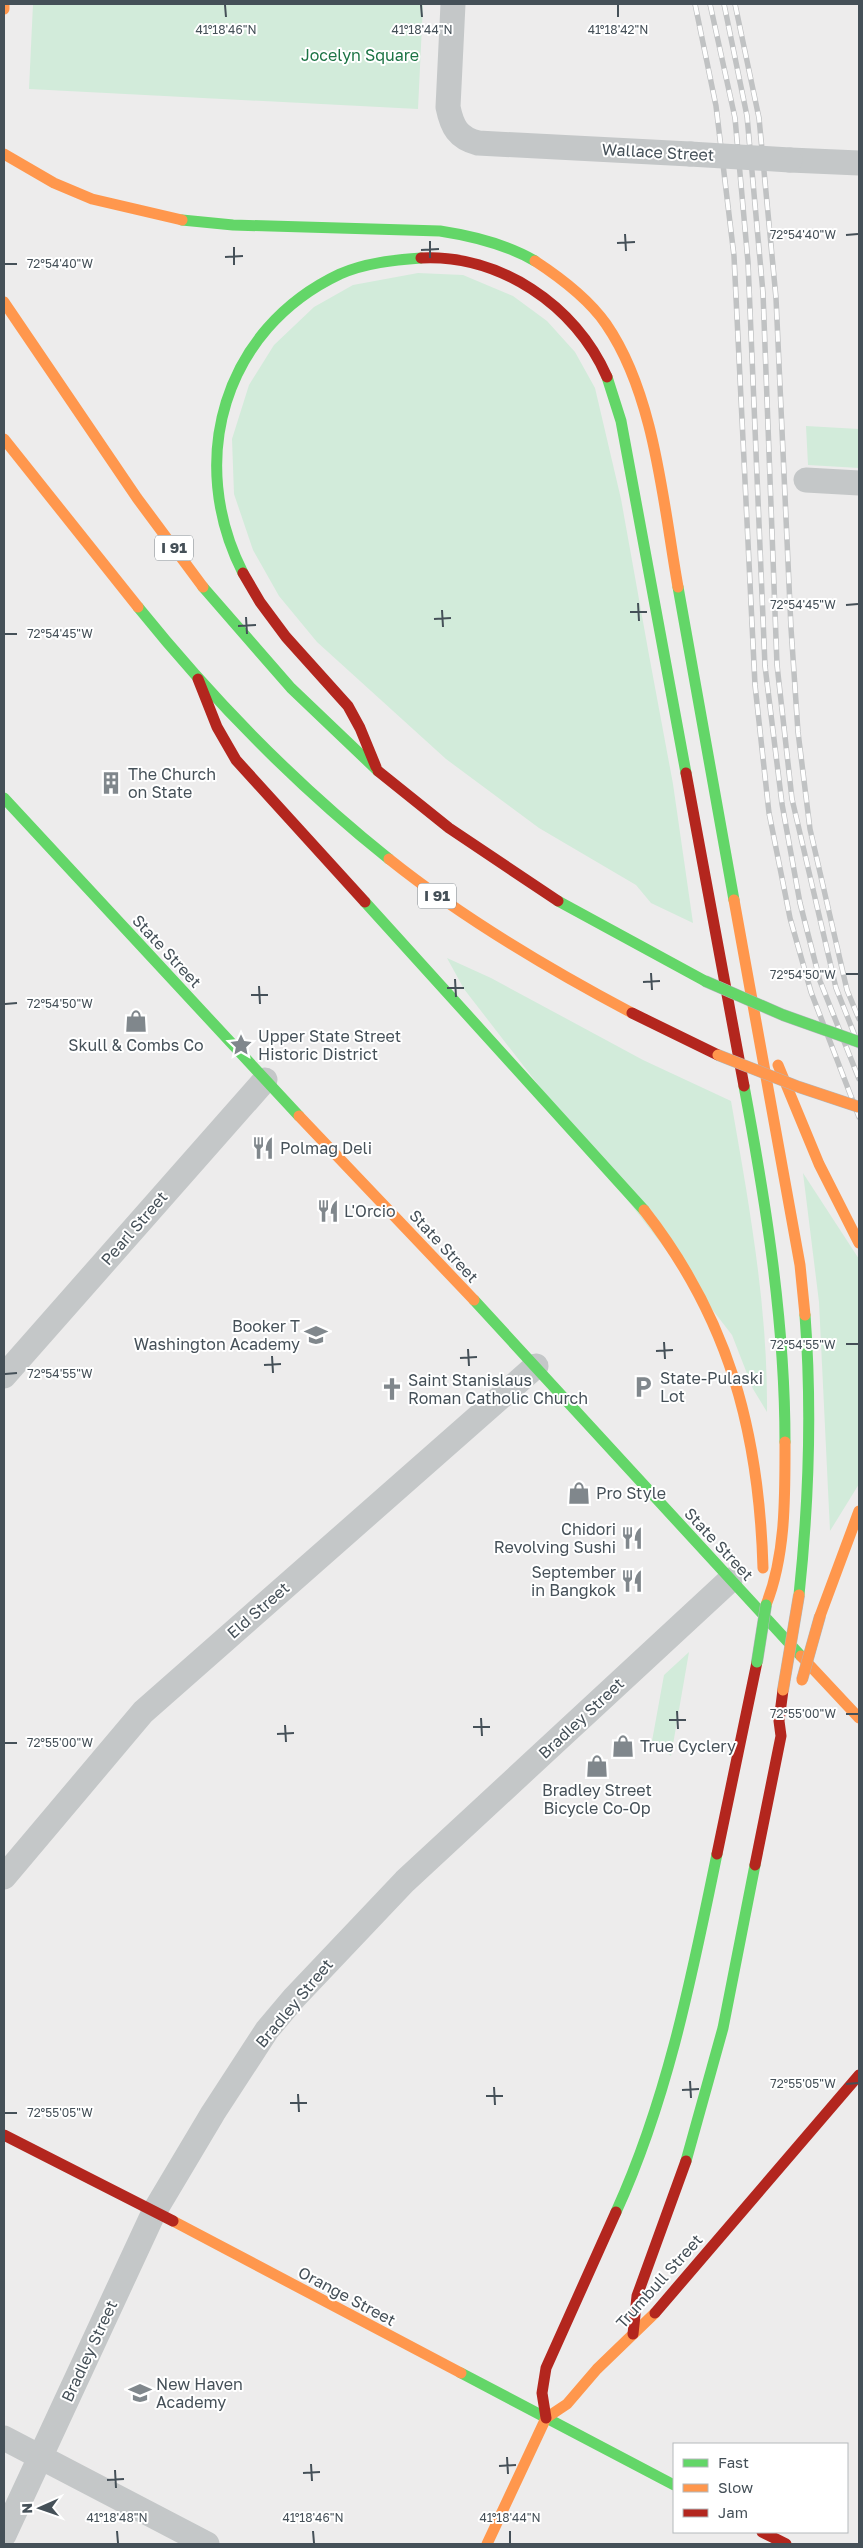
<svg xmlns="http://www.w3.org/2000/svg" width="863" height="2548" font-family="'Golos Text',sans-serif">
<style>
.green{fill:#d2ebda}
.lines{fill:none;stroke-linecap:round;stroke-linejoin:round}
.street{stroke:#c4c7c8;stroke-width:25}
.fast{stroke:#63d668;stroke-width:11}
.slow{stroke:#ff974d;stroke-width:11}
.jam{stroke:#b3261e;stroke-width:11}
.rail-casing{stroke:#c0c2c3;stroke-width:5.5}
.rail{stroke:#fff;stroke-width:4;stroke-dasharray:11;stroke-linecap:butt}
.fast-bridge-casing{stroke:#b2b7bb;stroke-width:12;stroke-linecap:butt}
.slow-bridge-casing{stroke:#b2b7bb;stroke-width:12;stroke-linecap:butt}
.street-bridge{stroke:#c4c7c8;stroke-width:25}
.fast-bridge{stroke:#63d668;stroke-width:11}
.slow-bridge{stroke:#ff974d;stroke-width:11}
.ticks{fill:none;stroke:#455058;stroke-width:2}
.labels{text-anchor:middle;stroke-width:4;stroke-linejoin:round;paint-order:stroke}
.shield{fill:#fff;stroke:#7d848a;stroke-width:1}
.shield-label{font-size:15px;font-weight:bold;fill:#455058}
.park-label{font-size:16px;fill:#1b7344;stroke:#fff}
.street-label{font-size:16px;fill:#455058;stroke:#fff}
.poi-label{font-size:16px;fill:#455058;stroke:#fff;text-anchor:start}
.ticks-label{font-size:12px;text-anchor:middle;fill:#455058;stroke:#fff;stroke-width:4;stroke-linejoin:round;paint-order:stroke}
</style>
<rect width="100%" height="100%" fill="#edecec"/>
<path class="green" d="M33,4H423L418,109L29,89Z
M418,273L463,275L513,296L547,321L575,352L595,388L621,499L649,655L673,784L693,923L651,903L636,885L539,828L446,759L317,642L279,596L253,550L234,494L232,439L249,385L274,345L314,307L353,285Z
M806,426L859,429V468L808,465Z
M447,958L491,978L643,1060L731,1101C749,1204 768,1307 767,1412L753,1389L732,1335L464,989Z
M803,1173L859,1259V1484L830,1531L819,1302Z
M689,1652L671,1756L652,1741L664,1675Z"/>
<g class="lines">
<path class="street" d="M453,4L448,107C452,127 458,138 478,143L690,154
M790,160L859,163
M806,480L859,483
M4,1376L265,1080
M4,1877L143,1712L536,1366
M4,2438L207,2544
M4,2535L154,2212L213,2113L267,2030L294,1998L405,1881L730,1580"/>
<path class="fast" d="M182,220L233,225L440,231C473,236 506,244 535,261
M607,377L621,421L686,773
M243,573C186,461 223,329 340,274C365,263 394,260 421,258
M203,587L291,688L378,771
M678,587L734,900
M138,607C213,700 295,784 389,859
M4,798L299,1116
M558,901L705,981
M365,902L644,1210
M744,1086C766,1204 785,1322 785,1442
M474,1300L801,1656
M799,1595C809,1501 812,1409 805,1315
M686,2161L723,2028L755,1865
M616,2212C668,2098 692,1975 717,1854
M461,2373L674,2485"/>
<path class="slow" d="M4,4V9
M4,154L54,183L92,199L182,220
M535,261C561,278 588,298 606,324C655,395 663,503 678,587
M4,302L137,498L203,587
M4,439L138,607
M389,859C464,919 547,968 632,1013
M734,900L800,1265L805,1315
M778,1065L819,1164L859,1243
M299,1116L474,1300
M644,1210C729,1319 759,1431 763,1568
M766,1605C786,1555 785,1496 785,1442
M820,1616L859,1511
M801,1656L859,1718
M173,2221L461,2373
M487,2544L546,2418L567,2404L597,2369L655,2313"/>
<path class="jam" d="M421,258C499,254 576,305 607,377
M243,573L260,602L286,637L348,706L360,728L376,767
M198,679L217,727L236,760L365,902
M378,771L449,828L558,901
M686,773L744,1086
M632,1013L718,1055
M717,1854L757,1662
M755,1865L781,1736L779,1721L783,1690
M4,2135L173,2221
M655,2313L859,2075
M633,2334L637,2296L686,2161
M546,2418L542,2393L546,2368L616,2212
M762,2532L786,2544"/>
<defs>
<path id="rail" d="M695,4L716,106L734,256L755,685L769,813L790,918L811,992L859,1117
M710,4L735,118L748,262L765,666L782,804L800,903L820,981L859,1079
M724,4L747,116L763,293L777,665L792,799L836,988L859,1046
M735,4L759,118L776,298L791,628L798,732L810,829L847,990L859,1019"/>
</defs>
<use href="#rail" class="rail-casing"/>
<use href="#rail" class="rail"/>
<defs>
<path id="fast-bridge" d="M705,981L783,1015L859,1042
M757,1662L766,1605"/>
<path id="slow-bridge" d="M718,1055L799,1087L859,1107
M802,1680L820,1616
M783,1690L799,1595"/>
</defs>
<use href="#fast-bridge" class="fast-bridge-casing"/>
<use href="#slow-bridge" class="slow-bridge-casing"/>
<path class="street-bridge" d="M690,154L790,160"/>
<use href="#fast-bridge" class="fast-bridge"/>
<use href="#slow-bridge" class="slow-bridge"/>
</g>
<path class="ticks" d="M225,5L226,17M421,5L422,17M618,5V17M625,234L626,251M846,235L858,234M430,241V258M617,243L635,242M234,247V265M421,250L439,249M225,257L243,256M5,264H17M638,603L639,621M846,605L858,604M442,610L443,627M630,612H647M246,617L247,634M434,619L451,618M238,626L256,625M5,634H17M651,973L652,990M846,974H858M455,979L456,997M643,982L660,981M259,986L260,1004M447,988H464M251,995H268M5,1004L17,1003M664,1342L665,1359M846,1344H858M468,1349L469,1366M656,1351L673,1350M272,1356L273,1373M460,1358L477,1357M264,1365L281,1364M5,1374L17,1373M677,1711L678,1729M846,1714H858M481,1718L482,1736M669,1720H686M285,1725L286,1742M473,1727H490M277,1734L294,1733M5,1743H17M690,2081L691,2098M846,2084L858,2083M494,2087L495,2105M682,2090L699,2089M298,2094L299,2112M486,2096H503M290,2103H307M5,2113H17M507,2457L508,2474M311,2464L312,2481M499,2466L516,2465M115,2470L116,2488M303,2473L320,2472M107,2480L124,2479M117,2531L118,2543M313,2531L314,2543M510,2531V2543"/>
<defs>
<symbol id="building-bare" viewBox="-9 -9 18 18"><path d="M-4-6H4V6H1V3H-1V6H-4ZM-2.5-4.3h1.7v1.8h-1.7ZM.8-4.3h1.7v1.8H.8ZM-2.5-1h1.7V.8h-1.7ZM.8-1h1.7V.8H.8Z" fill="#80878c" stroke="#fff" stroke-width="2.5" paint-order="stroke"/></symbol>
<symbol id="shop-bare" viewBox="-9 -9 18 18"><path d="M-5-2.5h2.3a2.7 3.5 0 0 1 5.4 0H5L5.5 6h-11ZM-1.5-2.5h3a1.5 2.3 0 0 0-3 0Z" fill="#80878c" stroke="#fff" stroke-width="2.5" paint-order="stroke"/></symbol>
<symbol id="sight-bare" viewBox="-9 -9 18 18"><path d="M0-6L1.8-2.2L6-1.7L2.9 1.2L3.7 5.4L0 3.3L-3.7 5.4L-2.9 1.2L-6-1.7L-1.8-2.2Z" fill="#80878c" stroke="#fff" stroke-width="2.5" paint-order="stroke"/></symbol>
<symbol id="restaurant-bare" viewBox="-9 -9 18 18"><path d="M-5-6h1v4h1v-4h1v4h1v-4h1v5L-1.5 .5V6h-2V.5L-5-1ZM5-6V6H3V1.5H1.5Q1.5-4 5-6Z" fill="#80878c" stroke="#fff" stroke-width="2.5" paint-order="stroke"/></symbol>
<symbol id="school-bare" viewBox="-9 -9 18 18"><path d="M0-5L7-2L0 1L-7-2ZM-4 1L0 2.5L4 1V4Q0 6-4 4Z" fill="#80878c" stroke="#fff" stroke-width="2.5" paint-order="stroke"/></symbol>
<symbol id="parking-bare" viewBox="-9 -9 18 18"><path d="M-3.5-5.5H1a3.5 3.5 0 0 1 0 7H-1V5.5H-3.5ZM-1-3.4V-.6H.8a1.4 1.4 0 0 0 0-2.8Z" fill="#80878c" stroke="#fff" stroke-width="2.5" paint-order="stroke"/></symbol>
<symbol id="church-bare" viewBox="-9 -9 18 18"><path d="M-1.2-6h2.4v3.5h3.3v2.4h-3.3V6h-2.4V-.1h-3.3v-2.4h3.3Z" fill="#80878c" stroke="#fff" stroke-width="2.5" paint-order="stroke"/></symbol>
</defs>
<g fill-rule="evenodd">
<use href="#building-bare" x="95" y="767" width="32" height="32"/>
<use href="#shop-bare" x="120" y="1005" width="32" height="32"/>
<use href="#sight-bare" x="225" y="1029" width="32" height="32"/>
<use href="#restaurant-bare" x="247" y="1132" width="32" height="32"/>
<use href="#restaurant-bare" x="312" y="1195" width="32" height="32"/>
<use href="#school-bare" x="300" y="1319" width="32" height="32"/>
<use href="#parking-bare" x="627" y="1371" width="32" height="32"/>
<use href="#church-bare" x="376" y="1373" width="32" height="32"/>
<use href="#shop-bare" x="563" y="1477" width="32" height="32"/>
<use href="#restaurant-bare" x="616" y="1522" width="32" height="32"/>
<use href="#restaurant-bare" x="616" y="1565" width="32" height="32"/>
<use href="#shop-bare" x="607" y="1730" width="32" height="32"/>
<use href="#shop-bare" x="581" y="1750" width="32" height="32"/>
<use href="#school-bare" x="124" y="2377" width="32" height="32"/>
</g>
<g class="labels">
<g class="shield">
<rect x="155" y="535.5" width="38" height="25" rx="4"/>
<rect x="418" y="883.5" width="38" height="25" rx="4"/>
</g>
<g class="shield-label">
<text x="174" y="553">I 91</text>
<text x="437" y="901">I 91</text>
</g>
<g class="park-label">
<text x="360" y="61">Jocelyn Square</text>
</g>
<g class="street-label">
<text transform="translate(658 152) rotate(3)" y="6">Wallace Street</text>
<text transform="translate(167 951) rotate(47)" y="6">State Street</text>
<text transform="translate(134 1228) rotate(-49)" y="6">Pearl Street</text>
<text transform="translate(444 1246) rotate(47)" y="6">State Street</text>
<text transform="translate(719 1544) rotate(47)" y="6">State Street</text>
<text transform="translate(258 1610) rotate(-41)" y="6">Eld Street</text>
<text transform="translate(581 1718) rotate(-43)" y="6">Bradley Street</text>
<text transform="translate(294 2003) rotate(-50)" y="6">Bradley Street</text>
<text transform="translate(659 2281) rotate(-48)" y="6">Trumbull Street</text>
<text transform="translate(347 2296) rotate(28)" y="6">Orange Street</text>
<text transform="translate(89 2351) rotate(-65)" y="6">Bradley Street</text>
</g>
<g class="poi-label">
<text x="128" y="780">The Church<tspan x="128" dy="18">on State</tspan></text>
<text x="258" y="1042">Upper State Street<tspan x="258" dy="18">Historic District</tspan></text>
<text x="136" y="1051" text-anchor="middle">Skull &amp; Combs Co</text>
<text x="280" y="1154">Polmag Deli</text>
<text x="344" y="1217">L'Orcio</text>
<text x="300" y="1332" text-anchor="end">Booker T<tspan x="300" dy="18">Washington Academy</tspan></text>
<text x="660" y="1384">State-Pulaski<tspan x="660" dy="18">Lot</tspan></text>
<text x="408" y="1386">Saint Stanislaus<tspan x="408" dy="18">Roman Catholic Church</tspan></text>
<text x="596" y="1499">Pro Style</text>
<text x="616" y="1535" text-anchor="end">Chidori<tspan x="616" dy="18">Revolving Sushi</tspan></text>
<text x="616" y="1578" text-anchor="end">September<tspan x="616" dy="18">in Bangkok</tspan></text>
<text x="640" y="1752">True Cyclery</text>
<text x="597" y="1796" text-anchor="middle">Bradley Street<tspan x="597" dy="18">Bicycle Co-Op</tspan></text>
<text x="156" y="2390">New Haven<tspan x="156" dy="18">Academy</tspan></text>
</g>
</g>
<g class="ticks-label">
<text x="226" y="34">41°18'46"N</text>
<text x="422" y="34">41°18'44"N</text>
<text x="618" y="34">41°18'42"N</text>
<text x="803" y="239">72°54'40"W</text>
<text x="60" y="268">72°54'40"W</text>
<text x="803" y="609">72°54'45"W</text>
<text x="60" y="638">72°54'45"W</text>
<text x="803" y="979">72°54'50"W</text>
<text x="60" y="1008">72°54'50"W</text>
<text x="803" y="1349">72°54'55"W</text>
<text x="60" y="1378">72°54'55"W</text>
<text x="803" y="1718">72°55'00"W</text>
<text x="60" y="1747">72°55'00"W</text>
<text x="803" y="2088">72°55'05"W</text>
<text x="60" y="2117">72°55'05"W</text>
<text x="117" y="2522">41°18'48"N</text>
<text x="313" y="2522">41°18'46"N</text>
<text x="510" y="2522">41°18'44"N</text>
</g>
<rect width="863" height="2548" fill="none" stroke="#455058" stroke-width="10"/>
<rect x="673" y="2443" width="175" height="90" fill="#ffffff" stroke="#b5b9bc"/>
<rect x="683" y="2459" width="25" height="8" fill="#63d668" stroke="#b5b9bc"/>
<text x="718" y="2468" font-size="15" fill="#455058">Fast</text>
<rect x="683" y="2484" width="25" height="8" fill="#ff974d" stroke="#b5b9bc"/>
<text x="718" y="2493" font-size="15" fill="#455058">Slow</text>
<rect x="683" y="2509" width="25" height="8" fill="#b3261e" stroke="#b5b9bc"/>
<text x="718" y="2518" font-size="15" fill="#455058">Jam</text>
<g transform="translate(40 2508) rotate(268)" stroke="#ffffff" stroke-width="4" paint-order="stroke">
<path d="M0-4L9 19L0 12L-9 19Z" fill="#455058"/>
<text y="-8" font-size="14" font-weight="bold" text-anchor="middle" fill="#455058">N</text>
</g>
</svg>
